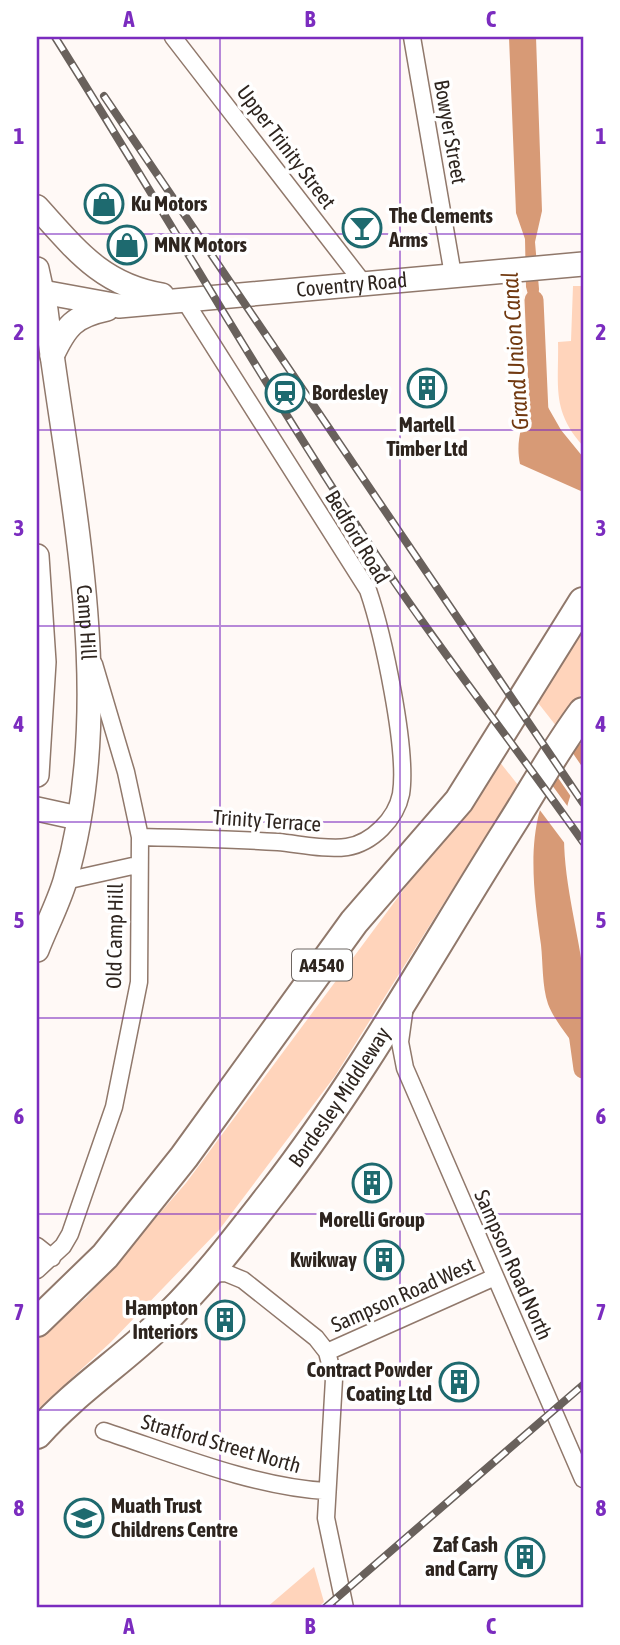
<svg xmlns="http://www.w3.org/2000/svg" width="620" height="1645" font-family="'Asap Condensed',sans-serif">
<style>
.green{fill:#ffd4bb}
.water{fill:#d79a76}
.pier{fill:#fff9f6}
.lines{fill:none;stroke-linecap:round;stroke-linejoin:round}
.canal{stroke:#d79a76;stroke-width:19}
.street-casing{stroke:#90786b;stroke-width:19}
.secondary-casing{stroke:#90786b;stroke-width:26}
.highway-casing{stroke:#90786b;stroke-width:32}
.street{stroke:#fff;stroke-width:16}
.secondary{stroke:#fff;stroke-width:23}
.highway{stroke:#fff;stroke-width:28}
.rail-casing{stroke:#69615c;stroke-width:8}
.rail{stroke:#fff;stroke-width:5;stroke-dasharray:16;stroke-linecap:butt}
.grid{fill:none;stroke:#7b2cbf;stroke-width:2;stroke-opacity:0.55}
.labels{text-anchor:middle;stroke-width:7;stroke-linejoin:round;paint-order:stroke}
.shield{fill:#fff;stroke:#6d6662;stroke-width:2}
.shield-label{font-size:19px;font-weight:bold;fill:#2e251f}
.street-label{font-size:21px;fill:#2e251f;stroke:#fff}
.poi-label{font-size:21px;font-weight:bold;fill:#2e251f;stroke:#fff;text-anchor:start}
.water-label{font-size:23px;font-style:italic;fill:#713910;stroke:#fff}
.neatline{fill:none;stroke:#7b2cbf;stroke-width:2.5}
.grid-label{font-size:23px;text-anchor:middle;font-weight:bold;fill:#7b2cbf}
</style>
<rect width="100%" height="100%" fill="#fff9f6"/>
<path class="green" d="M573,286H583V446C551,410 559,386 558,342L571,341Z
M583,621V692L557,727L535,699Z
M499,761L518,785L335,1076L219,1230L111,1342L37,1410V1336L86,1298L186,1183Z
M314,1567L324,1602L317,1608H266Z"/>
<path class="water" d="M509,37H536L542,211L535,242L539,289L536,325L526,287L525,239L516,213Z
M537,388L561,430L583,457V492L520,464C516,445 520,426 529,409L521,397L523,394L532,403Z
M581,743H583V775C543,818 578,920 583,973C586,1000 585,1031 582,1059C573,1040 555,1023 548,1004C542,986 543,963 541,945C531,873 521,799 581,743Z"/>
<path class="pier" d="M570,749L583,768V780L574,801L554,772Z
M549,781L571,811L569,849L539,809Z"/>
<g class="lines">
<path class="canal" d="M534,300L539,413
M578,1033L583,1069"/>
<defs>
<path id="street" d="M173,37L364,284
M412,37L453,275
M140,837C186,838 232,839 278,842C299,844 326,850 347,847C372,843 396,819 401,794C408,750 383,634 368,590L183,298
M65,881L137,865
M404,1013L400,1042L405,1068L583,1479
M37,1246L52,1258
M37,1270L63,1246L70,1234L114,1107L139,982L140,837L126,772L94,664
M207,1274L226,1273L243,1280L316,1338L327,1352L334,1379L326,1518L345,1608
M327,1352L495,1277
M104,1431C174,1454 254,1487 326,1491"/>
<g id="secondary">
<path d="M37,207C76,250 102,285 162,295"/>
<path id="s1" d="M37,269L46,310C69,495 119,697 65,881C58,904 46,927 37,950"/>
<path id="s2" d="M37,291L119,306L583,264"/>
<path d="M52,356C66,326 74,316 107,309"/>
<path d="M37,556L44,662L37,775"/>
<path d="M37,809L78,818"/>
</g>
<g id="highway">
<path d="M37,1322L105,1256L184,1157L354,922L459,801L583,602"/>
<path id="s3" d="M37,1434C73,1393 119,1363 159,1325C201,1286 237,1238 273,1192C362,1077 432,950 509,828C534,789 556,748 583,712"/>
</g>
</defs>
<use href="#street" class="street-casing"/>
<use href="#secondary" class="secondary-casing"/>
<use href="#highway" class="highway-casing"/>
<use href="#street" class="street"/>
<use href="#secondary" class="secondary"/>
<use href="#highway" class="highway"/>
<defs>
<path id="rail" d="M55,37C162,207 262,382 373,550C439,650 514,744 583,842
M104,96L583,803
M325,1608L583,1385"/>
</defs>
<use href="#rail" class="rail-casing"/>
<use href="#rail" class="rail"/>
</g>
<path class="grid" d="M220,37V1608M400,37V1608M37,234H583M37,430H583M37,626H583M37,822H583M37,1018H583M37,1214H583M37,1410H583"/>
<defs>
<symbol id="shop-ring" viewBox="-11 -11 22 22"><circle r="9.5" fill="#fff" stroke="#1e6a6f" stroke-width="1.5"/><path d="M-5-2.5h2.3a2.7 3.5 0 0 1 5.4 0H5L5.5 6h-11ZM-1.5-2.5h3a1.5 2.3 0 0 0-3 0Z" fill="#1e6a6f"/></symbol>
<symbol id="bar-ring" viewBox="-11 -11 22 22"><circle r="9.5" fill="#fff" stroke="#1e6a6f" stroke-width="1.5"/><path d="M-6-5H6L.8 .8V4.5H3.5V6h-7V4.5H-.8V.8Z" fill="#1e6a6f"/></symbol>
<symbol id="building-ring" viewBox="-11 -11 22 22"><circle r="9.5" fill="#fff" stroke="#1e6a6f" stroke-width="1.5"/><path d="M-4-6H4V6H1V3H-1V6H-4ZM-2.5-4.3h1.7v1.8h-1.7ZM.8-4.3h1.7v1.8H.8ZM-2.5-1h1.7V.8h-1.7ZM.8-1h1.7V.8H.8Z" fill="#1e6a6f"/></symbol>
<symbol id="station-ring" viewBox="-11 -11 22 22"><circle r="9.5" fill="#fff" stroke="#1e6a6f" stroke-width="1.5"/><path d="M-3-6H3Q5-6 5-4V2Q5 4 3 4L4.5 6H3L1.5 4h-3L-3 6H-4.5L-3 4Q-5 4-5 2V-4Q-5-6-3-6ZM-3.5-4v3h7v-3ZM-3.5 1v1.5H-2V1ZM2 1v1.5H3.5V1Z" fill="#1e6a6f"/></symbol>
<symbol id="school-ring" viewBox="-11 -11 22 22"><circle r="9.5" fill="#fff" stroke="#1e6a6f" stroke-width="1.5"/><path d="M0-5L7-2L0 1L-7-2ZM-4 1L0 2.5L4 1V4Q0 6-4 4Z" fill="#1e6a6f"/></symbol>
</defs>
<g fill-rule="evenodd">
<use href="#shop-ring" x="82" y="182" width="44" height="44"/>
<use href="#bar-ring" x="340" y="206" width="44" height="44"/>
<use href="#shop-ring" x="105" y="223" width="44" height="44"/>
<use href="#building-ring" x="405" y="366" width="44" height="44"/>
<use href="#station-ring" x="263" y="371" width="44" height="44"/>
<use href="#building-ring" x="350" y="1161" width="44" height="44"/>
<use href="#building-ring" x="362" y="1238" width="44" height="44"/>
<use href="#building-ring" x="203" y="1298" width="44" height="44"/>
<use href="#building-ring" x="437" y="1360" width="44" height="44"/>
<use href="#school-ring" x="62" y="1496" width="44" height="44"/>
<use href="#building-ring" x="503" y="1535" width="44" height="44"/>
</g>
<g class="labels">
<rect class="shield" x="292" y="949.5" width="60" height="31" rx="5"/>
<g class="shield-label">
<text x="322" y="972">A4540</text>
</g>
<g class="street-label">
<text transform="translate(450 132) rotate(80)" y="7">Bowyer Street</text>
<text transform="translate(286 147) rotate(53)" y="7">Upper Trinity Street</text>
<text dy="7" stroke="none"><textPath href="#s2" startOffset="317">Coventry Road</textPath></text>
<text transform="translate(357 537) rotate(59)" y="7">Bedford Road</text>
<text dy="7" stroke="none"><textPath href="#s1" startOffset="357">Camp Hill</textPath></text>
<text transform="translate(267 821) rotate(4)" y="7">Trinity Terrace</text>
<text transform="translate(115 936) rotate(-89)" y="7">Old Camp Hill</text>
<text dy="7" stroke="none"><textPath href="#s3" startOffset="455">Bordesley Middleway</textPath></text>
<text transform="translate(513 1265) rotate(66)" y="7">Sampson Road North</text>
<text transform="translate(403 1295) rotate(-24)" y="7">Sampson Road West</text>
<text transform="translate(221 1444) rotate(16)" y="7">Stratford Street North</text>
</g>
<g class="poi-label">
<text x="131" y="211">Ku Motors</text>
<text x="389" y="223">The Clements<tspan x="389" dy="24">Arms</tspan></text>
<text x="154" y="252">MNK Motors</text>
<text x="312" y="400">Bordesley</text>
<text x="427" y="432" text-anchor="middle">Martell<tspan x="427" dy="24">Timber Ltd</tspan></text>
<text x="372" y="1227" text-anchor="middle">Morelli Group</text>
<text x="357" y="1267" text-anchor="end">Kwikway</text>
<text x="198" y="1315" text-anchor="end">Hampton<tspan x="198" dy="24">Interiors</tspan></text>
<text x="432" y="1377" text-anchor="end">Contract Powder<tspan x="432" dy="24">Coating Ltd</tspan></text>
<text x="111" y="1513">Muath Trust<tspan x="111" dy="24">Childrens Centre</tspan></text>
<text x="498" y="1552" text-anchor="end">Zaf Cash<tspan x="498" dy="24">and Carry</tspan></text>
</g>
<g class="water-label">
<text transform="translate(515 351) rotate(-94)" y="8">Grand Union Canal</text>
</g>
</g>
<rect width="620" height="1645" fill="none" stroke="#ffffff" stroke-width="77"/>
<rect x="38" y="38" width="544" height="1568" class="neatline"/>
<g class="grid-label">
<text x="129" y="27">A</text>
<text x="310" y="27">B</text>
<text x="491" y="27">C</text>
<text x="19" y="144">1</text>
<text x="601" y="144">1</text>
<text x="19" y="340">2</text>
<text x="601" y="340">2</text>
<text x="19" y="536">3</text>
<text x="601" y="536">3</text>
<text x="19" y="732">4</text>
<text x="601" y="732">4</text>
<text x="19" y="928">5</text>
<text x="601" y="928">5</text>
<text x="19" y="1124">6</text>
<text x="601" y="1124">6</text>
<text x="19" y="1320">7</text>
<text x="601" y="1320">7</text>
<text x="19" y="1516">8</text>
<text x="601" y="1516">8</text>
<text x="129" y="1634">A</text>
<text x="310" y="1634">B</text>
<text x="491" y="1634">C</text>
</g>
</svg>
